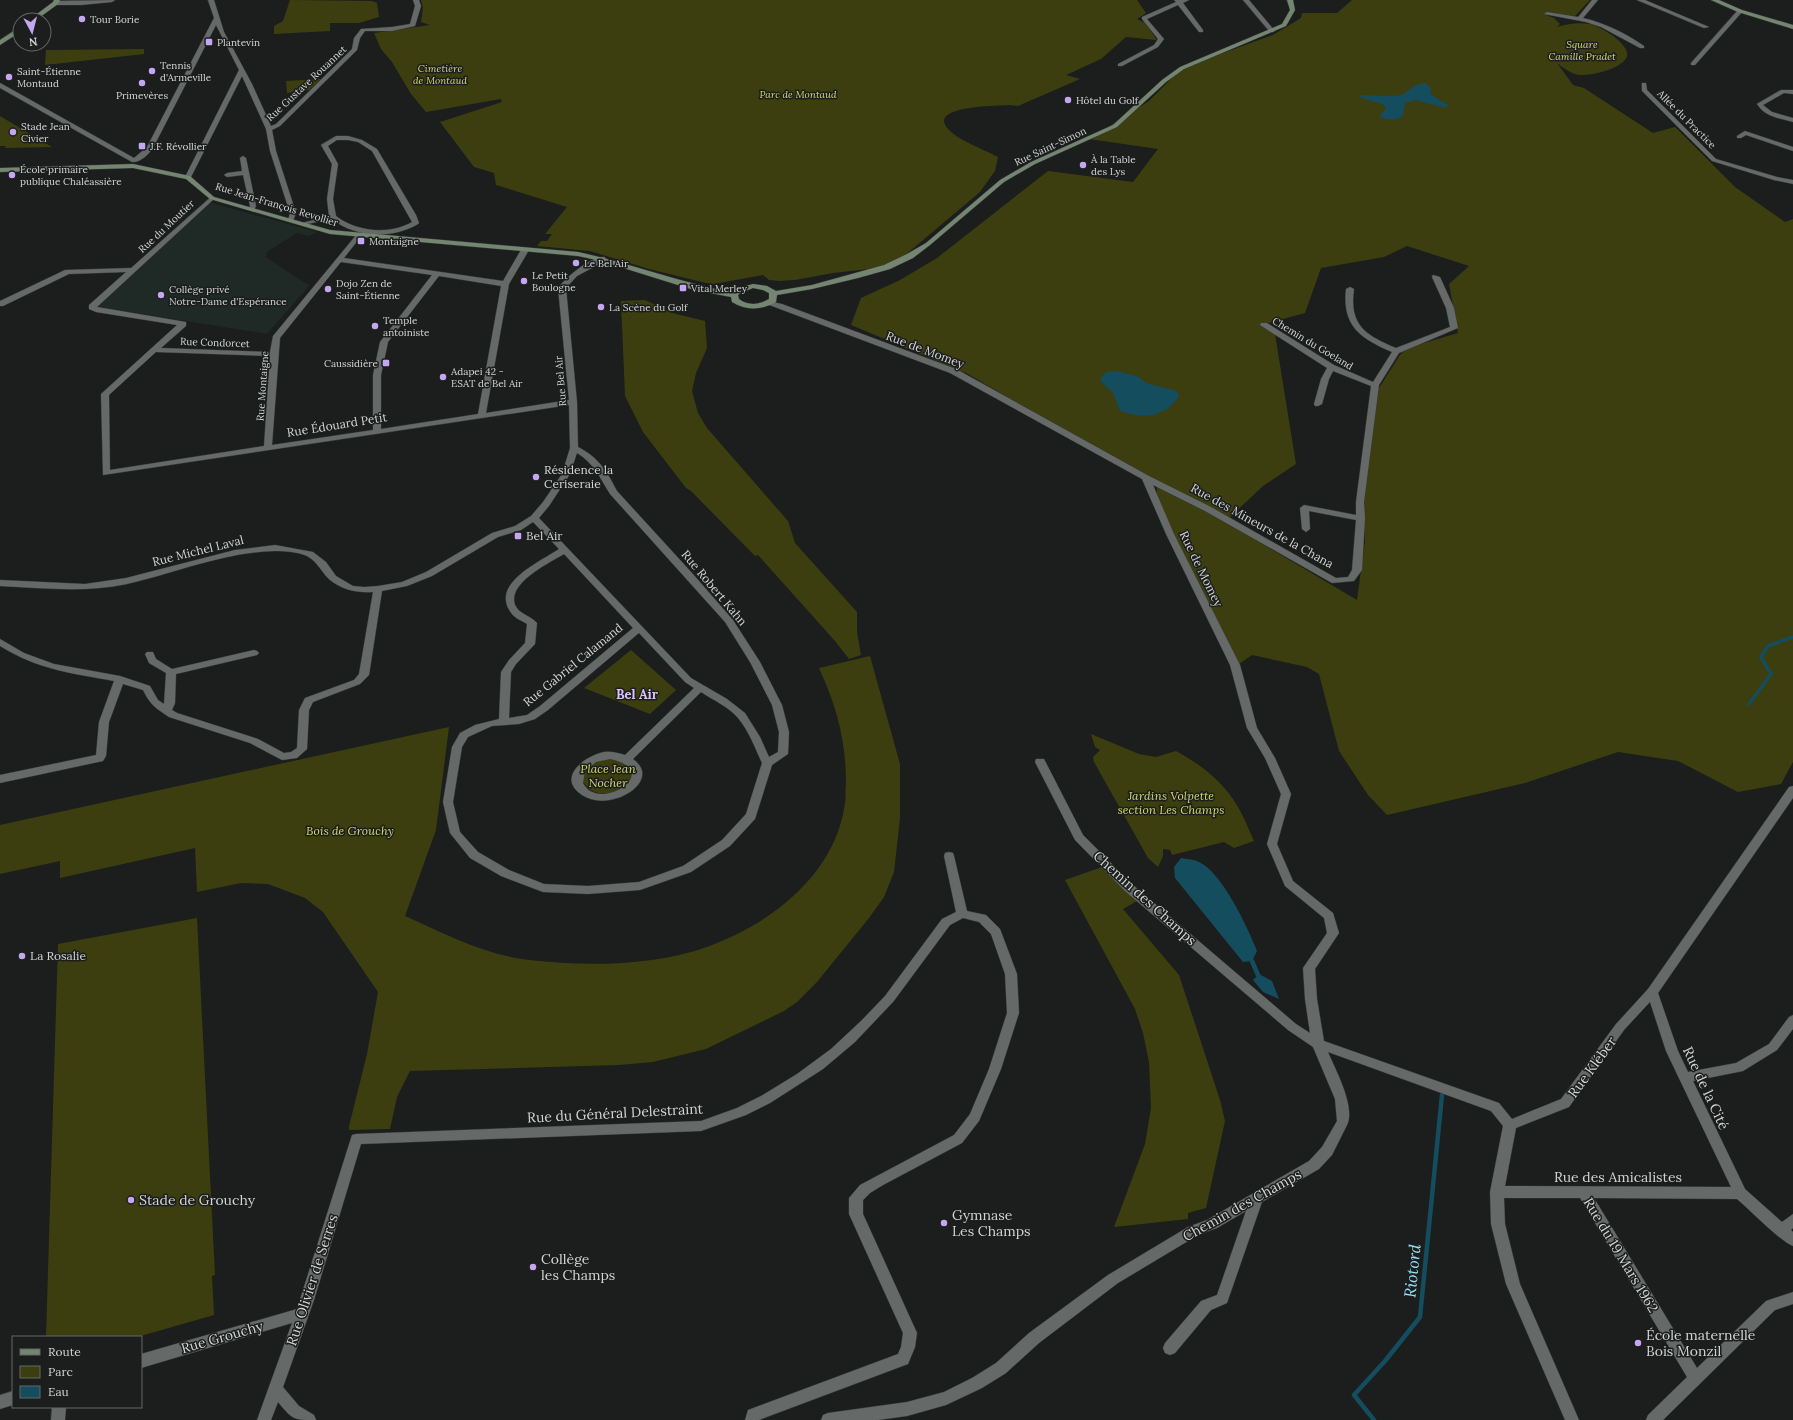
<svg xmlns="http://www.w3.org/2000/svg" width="1793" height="1420" font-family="Lora,serif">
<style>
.built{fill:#1f2925}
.green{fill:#3d3e0f}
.water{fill:#144d5e}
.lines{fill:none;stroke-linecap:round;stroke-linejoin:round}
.stream-far1{stroke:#144d5e;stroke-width:3.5}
.stream{stroke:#144d5e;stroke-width:4.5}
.street-casing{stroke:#373938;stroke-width:1}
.secondary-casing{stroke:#373938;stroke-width:1}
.street{fill:#656967;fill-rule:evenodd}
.secondary{fill:#748672;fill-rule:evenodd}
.poi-dot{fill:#c5a6f0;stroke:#1b1e1d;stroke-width:1.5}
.labels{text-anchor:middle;stroke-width:3;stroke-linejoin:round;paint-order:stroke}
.far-poi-label{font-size:10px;fill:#d2d4d3;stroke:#1b1e1d;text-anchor:start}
.far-park-label{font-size:10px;font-style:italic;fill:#d3d96a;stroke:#1b1e1d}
.far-street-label{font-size:10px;fill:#d2d4d3;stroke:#1b1e1d}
.street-label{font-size:12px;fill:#d2d4d3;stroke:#1b1e1d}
.poi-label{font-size:12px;fill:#d2d4d3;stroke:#1b1e1d;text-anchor:start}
.park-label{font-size:12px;font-style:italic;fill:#d3d96a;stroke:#1b1e1d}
.neighbourhood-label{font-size:13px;font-weight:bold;fill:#dcc5fd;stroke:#1b1e1d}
.near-street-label{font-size:14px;fill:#d2d4d3;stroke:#1b1e1d}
.near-poi-label{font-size:14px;fill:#d2d4d3;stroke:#1b1e1d;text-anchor:start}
.near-water-label{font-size:16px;font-style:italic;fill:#98e2fb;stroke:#1b1e1d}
</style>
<rect width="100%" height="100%" fill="#1b1e1d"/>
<path class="built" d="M212,203L317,232L309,236L297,233L267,252L266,257L305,283L310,285L267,334L99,307L97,305L208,204Z"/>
<path class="green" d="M290,0L372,1L377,3L379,17L359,23H330V31L274,34V26L283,21Z
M421,0H1137L1146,13L1137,19L1145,23L1157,40L1126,37L1101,59L1066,75L1080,79L1018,106L1010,105C1001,106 924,105 949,130C958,140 985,150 998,157L995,171L980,192L897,262L869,269L833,273L795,280L779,281L769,280L763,275L714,284L706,283L649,269L590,251L537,246L541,241H547L552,234H545L567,207L496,185L494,173L474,167L440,122L502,102L501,99L426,112L411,94L392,62L381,49L374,33L430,25L421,22L423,7Z
M1352,0H1590L1575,16L1550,14L1546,15L1554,18L1560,24L1557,27C1566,24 1580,22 1590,24C1600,26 1630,44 1627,56C1624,69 1586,78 1575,74C1569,72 1562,67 1557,63L1573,85L1584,88L1653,133L1675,127L1735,187L1785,222L1793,219V762L1781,784L1738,792L1678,761L1618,752L1525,783L1387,815L1368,795L1339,751L1319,674L1307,667L1252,655L1239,664L1170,527L1157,495V486L1173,491L1357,600L1365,541L1364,494L1379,388L1400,355L1407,348L1458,333L1449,284L1469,266L1407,246L1384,257L1321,268L1305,313L1261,325L1275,334L1296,464L1263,486L1230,517L1146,478L968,374L851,325L861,298L900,280L937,258L1048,171L1133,182L1158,149L1089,139L1149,101L1182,68L1273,35L1301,18L1302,13H1337Z
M144,49V54L45,65L46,50Z
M321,79L309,90L287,93L286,81Z
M0,116L52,147L5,148L6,146H0Z
M645,300L672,313L705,321L707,348L696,373L692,391L698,413L707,428L788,521L795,543L857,612V632L861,655L849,659L835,641L758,555L755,556L691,491L686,488L643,432L625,396L621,301Z
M631,650L676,690L650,714L584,688Z
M870,656L900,764V818L894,872L884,897L869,918L817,982L797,1002L784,1011L706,1049L653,1062L619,1065L410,1071L397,1097L390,1129L349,1130V1126L367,1054L378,992L323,912L305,898L268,884L241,883L197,892L195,848L60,878V861L0,874V825L449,727L436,830L405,916C445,934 485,955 529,960C582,966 640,966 691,952C760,932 835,880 845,803C846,797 845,790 846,784C846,741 837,707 819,668Z
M1091,734L1139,754L1156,757L1176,751C1200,764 1224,782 1238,807C1244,817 1249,830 1254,841L1234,848L1224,842L1172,855L1170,850L1163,849V856L1158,867L1148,858L1094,762L1093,757L1100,750L1095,747Z
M615,758L626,762L633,769C633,772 633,776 632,779C626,793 601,798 589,789C587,788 585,784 583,782C584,762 598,760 615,758Z
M1102,867L1137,901L1123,909L1179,975L1220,1100L1225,1121L1206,1208L1188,1213V1219L1114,1227L1145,1144L1151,1108L1149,1062L1143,1033L1135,1009L1065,880Z
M197,918L215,1275L212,1276L214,1315L137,1337H46L58,944Z"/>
<path class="water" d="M1426,83L1431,89L1430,94L1448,105L1446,108L1415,100L1405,103L1403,116C1396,121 1388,120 1380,117L1381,114L1386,109L1384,105L1362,98L1359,95L1391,96L1402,95L1416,85Z
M1118,371L1139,377L1146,383L1177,391L1179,396C1165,418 1143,419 1120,411L1113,393L1104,385L1100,379L1106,372Z
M1181,858C1186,859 1194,859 1199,862C1222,872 1248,928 1257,951L1252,961L1243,962L1175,878L1174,867Z
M1259,974L1272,981L1279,999L1263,992L1253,980Z"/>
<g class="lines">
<path class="stream-far1" d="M1749,704L1771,674L1761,657L1768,646L1793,637"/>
<path class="stream" d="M1252,961L1258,975
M1374,1420L1354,1395L1385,1361L1420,1317L1442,1095"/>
<defs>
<path id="street" d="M115,0L112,2L81,5H56L53,3L56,1Z
M208,0H214L224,32L252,84L271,126L276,124L352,49L354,38L361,29L392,27L410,24L415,6L413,0H419L421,6L415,26L392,31H365L360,38L357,50L280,126L272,130L276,151L296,213L293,221L288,220L290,213L270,151L266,129L242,76L191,177L188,179L185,177L239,70L216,25L153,148C149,154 140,163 132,162L0,88V83L2,84L134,158L147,147L214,18Z
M1174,0H1189L1183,3L1203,30V32H1199L1178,5L1147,19L1164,39L1158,47L1122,66H1118V64L1154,45L1158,39L1142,19V17L1176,2Z
M1243,0H1249L1274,30V32H1270Z
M1592,0H1598L1583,18C1605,23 1625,33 1644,46V48H1640L1601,27L1586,22L1544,14L1547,12L1578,17Z
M1637,0H1645L1709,27L1704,28Z
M1738,10L1743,11L1695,65H1691V63Z
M1642,83H1646L1647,90L1716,159L1777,177L1793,180V184L1774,180L1712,161L1642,91Z
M1781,90H1793V94L1784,93L1763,105L1772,112L1793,118V122C1779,118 1765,117 1757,104Z
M1745,131L1793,147V151L1746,135L1741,138H1737V136Z
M336,136H348L362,140L377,149L416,215L419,223L418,224C393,239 355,238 332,219L302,225V223L329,216L327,199L332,164L321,145ZM337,140H348L358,142L372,151L412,222C390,235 356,232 336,216L333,199L338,164L328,146Z
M243,156L246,158L256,206L254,210L252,211L249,209L250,206L243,175L227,177L224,175L227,173L242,171L240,158Z
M212,196L215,198L214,199L97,307L186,322V326L161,348L270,352L273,336L357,234L362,235L344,258L503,281L522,248H528L529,250L509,284L486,413L569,400L558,288C565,278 592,255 605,257V261L577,276L566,288L577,402L578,447C599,458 606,470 617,491L692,573L733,620L760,662L782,705L789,732L788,754L772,765L755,819L730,846L691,872L640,890L588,894L543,892L501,876L470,858L450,833L443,802L452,747L460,733L475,725L499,719L501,672L509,660L525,643L527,624C522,621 515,618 512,614C488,584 540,562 559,549L533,522L521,530L498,537L432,576L407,586L382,591L369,675L360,684L313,702L309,710L307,749L297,758L282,760L250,743L169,717C156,708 151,706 143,690L123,684L109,722L106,756L103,761L0,783V775L96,755L99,722L114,681C71,673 39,670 0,646V639L24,653L54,664L120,676L150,686L158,700L164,704L166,673L149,663L145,654L147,652H153L156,659L172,669L254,650L257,651L259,653L257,655L176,674L175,703L172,710L177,713L258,739L284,753L291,752L297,748L299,710L305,698L354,680L359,674L373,592C358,593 342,590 330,580C322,573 318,562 307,556C299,552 284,551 275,551C224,552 175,573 127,584C85,593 42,588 0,586V580L85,584L126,578L235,550L275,545L313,552L326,562L336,576L353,586L364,587L378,586L402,582L426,572L492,533L515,526L531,516L543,502L562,474L570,448L569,405L103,475L101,394L177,325L96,312L89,309V305L126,272L69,274L3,306H0V301L65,270L131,268ZM341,262L432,275L380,342L373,375V430L272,445L280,338ZM439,276L501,286L478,414L381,429V375L388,342ZM156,352L270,356L264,446L110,470L109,395ZM577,453C594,463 600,478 610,494L725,622L750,662L772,705L779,732L778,752L769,757L760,737L745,713L727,699L691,678L539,518L549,506L570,474ZM564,554L633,628L540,706L527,715L509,718L511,672L516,664L535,644L537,623C531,616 519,614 515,605C507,583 549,563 564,554ZM639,633L685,682L694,688L625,755C618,753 611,751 604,752C584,756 556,778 582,795C610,814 664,781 633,759L701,692C713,700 729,707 738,718C749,731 755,748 762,763L746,814L722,840L683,866L639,882L588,886L544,884L509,870L478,852L460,832L453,802L462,747L468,737L492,726L519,724L535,719L548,710ZM610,759C666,771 598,814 583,783L585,771L596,762Z
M1433,275L1440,277L1454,308L1458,328L1399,353L1379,385L1364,502L1365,518L1362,570L1354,581L1332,583L1205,511L1153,485L1174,534L1240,665L1257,728L1275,758L1291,794L1277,844L1293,881L1333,913L1339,933L1315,969L1317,999L1324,1041L1499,1103L1512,1119L1561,1099L1616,1024L1648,989L1789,787L1793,786V798L1658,993L1678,1051L1688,1072L1736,1063L1769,1044L1789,1017L1793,1015V1029L1777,1050L1743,1071L1693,1081L1745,1189L1782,1222L1793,1214V1228L1791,1230L1793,1232V1246C1780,1241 1750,1210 1737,1199L1594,1198L1697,1368L1766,1301L1793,1292V1304L1775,1310L1663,1420H1646L1648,1415L1687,1377L1580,1198H1504L1505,1224L1520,1284L1579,1420H1565L1506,1284L1491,1224L1490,1192L1503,1126L1491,1111L1328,1052C1335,1069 1356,1107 1347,1125L1332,1155L1319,1169L1262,1202L1227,1303L1211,1310L1175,1353L1170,1355L1165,1353L1163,1348L1165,1343L1201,1301L1217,1295L1246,1211L1217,1228L1198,1235L1118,1283L1039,1343L1006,1373L982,1388L946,1405L907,1416L878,1420H821L823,1415L828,1413L907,1402L944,1392L972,1378L996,1363L1029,1333L1108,1275L1188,1227L1207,1220L1309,1161L1322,1147L1337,1121L1335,1099L1313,1047L1288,1030L1125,891L1075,840L1035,762L1036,759H1044L1083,835L1133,885L1296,1024L1310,1033L1305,999L1303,968L1327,933L1324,918L1285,886L1267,844L1281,794L1265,758L1247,728L1230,665L1166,534L1142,479L950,373L764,303L768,301L782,304L956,369L1149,476L1211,507L1336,578L1348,577L1352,570L1356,520L1309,511L1310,529L1306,532L1302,529L1300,508L1304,505L1356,515V502L1371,386L1333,371L1329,379L1322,404L1318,406H1315L1314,404L1321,379L1327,368L1260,325L1261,323H1267L1334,365L1373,382L1392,352C1360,338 1342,326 1346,289L1350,287L1354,289C1349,325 1365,335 1396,348L1450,327L1446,308L1432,277ZM1650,1002L1666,1051L1731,1187L1505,1186L1516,1128L1569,1107L1624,1030Z
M949,852L953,853L954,856L967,911L986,915L1000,929L1017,974L1019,1013L1001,1069L979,1121L962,1143L883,1185L870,1193L863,1200V1214L917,1333L915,1347L908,1364L759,1420H745L748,1410L898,1354L901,1347L903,1333L849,1214V1198L860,1185L954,1135L970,1114L989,1069L1007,1013L1005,974L991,934L979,922L963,918L950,925L893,1002L855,1042L823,1069L770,1103L746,1115L701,1131L361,1144L314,1300L283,1387L299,1406L314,1415L316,1420C293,1420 293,1420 278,1402L271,1420H257L292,1323L141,1368V1354L297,1309L352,1135L356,1134L701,1121L737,1108L761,1096L797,1074L831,1049L861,1021L885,996L942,919L956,912L944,856L945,853Z
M13,1391V1405L0,1409V1395Z
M52,1407H66L65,1420H51Z"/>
<path id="secondary" d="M54,0H60L58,4L36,20H29L53,2Z
M1287,0H1293L1295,10L1286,26L1184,69L1166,82L1117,127L1035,164L1004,182L930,245L913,258L890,269L858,278L812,289L777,295L776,302C762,310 746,311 732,302L731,297L694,290L601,261L578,256L330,234L210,199L186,179L133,168L0,172V168L133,164L190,176L214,197L330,230L578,252C630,263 680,283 732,292L735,289L753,284L767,286L776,291L812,285L884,265L907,254L926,243L1000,180L1031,162L1113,125L1162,80L1180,67L1282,24L1290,10ZM753,288L763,290L769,293V299C759,305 748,306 739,299L738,295L741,293Z
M1711,0H1719L1742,10L1793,25V29L1738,12Z
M20,27V32L0,45V40Z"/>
</defs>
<use href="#street" class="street-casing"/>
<use href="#secondary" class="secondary-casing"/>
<use href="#street" class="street"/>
<use href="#secondary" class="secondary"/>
</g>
<g class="poi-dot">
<circle cx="82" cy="19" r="4"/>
<rect x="205" y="38" width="8" height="8" rx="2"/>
<circle cx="152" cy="71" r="4"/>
<circle cx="9" cy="77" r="4"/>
<circle cx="142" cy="83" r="4"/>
<circle cx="1068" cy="100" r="4"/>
<circle cx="13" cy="132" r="4"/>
<rect x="138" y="142" width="8" height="8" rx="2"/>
<circle cx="1083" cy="165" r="4"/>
<circle cx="12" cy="175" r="4"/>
<rect x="357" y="237" width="8" height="8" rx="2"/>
<circle cx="576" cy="263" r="4"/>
<circle cx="524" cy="281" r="4"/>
<rect x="679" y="284" width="8" height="8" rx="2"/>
<circle cx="328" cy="289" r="4"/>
<circle cx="161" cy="295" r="4"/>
<circle cx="601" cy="307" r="4"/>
<circle cx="375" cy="326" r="4"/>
<rect x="382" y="359" width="8" height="8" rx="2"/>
<circle cx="443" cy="377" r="4"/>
<circle cx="536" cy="477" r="4"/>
<rect x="514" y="532" width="8" height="8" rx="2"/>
<circle cx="22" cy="956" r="4"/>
<circle cx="131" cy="1200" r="4"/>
<circle cx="944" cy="1223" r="4"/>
<circle cx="533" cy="1267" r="4"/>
<circle cx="1638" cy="1343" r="4"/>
</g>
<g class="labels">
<g class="far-poi-label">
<text x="90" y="23">Tour Borie</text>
<text x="217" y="46">Plantevin</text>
<text x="160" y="69">Tennis<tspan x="160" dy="12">d'Armeville</tspan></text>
<text x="17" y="75">Saint-Étienne<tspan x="17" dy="12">Montaud</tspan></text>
<text x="142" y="99" text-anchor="middle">Primevères</text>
<text x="1076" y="104">Hôtel du Golf</text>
<text x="21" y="130">Stade Jean<tspan x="21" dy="12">Civier</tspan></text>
<text x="150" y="150">J.F. Révollier</text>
<text x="1091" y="163">À la Table<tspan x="1091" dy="12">des Lys</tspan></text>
<text x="20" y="173">École primaire<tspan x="20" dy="12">publique Chaléassière</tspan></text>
<text x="369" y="245">Montaigne</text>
<text x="584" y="267">Le Bel Air</text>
<text x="532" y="279">Le Petit<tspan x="532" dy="12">Boulogne</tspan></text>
<text x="336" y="287">Dojo Zen de<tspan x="336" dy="12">Saint-Étienne</tspan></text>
<text x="691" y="292">Vital Merley</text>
<text x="169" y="293">Collège privé<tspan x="169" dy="12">Notre-Dame d'Espérance</tspan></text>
<text x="609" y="311">La Scène du Golf</text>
<text x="383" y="324">Temple<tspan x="383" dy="12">antoiniste</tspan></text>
<text x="378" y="367" text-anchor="end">Caussidière</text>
<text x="451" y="375">Adapei 42 -<tspan x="451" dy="12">ESAT de Bel Air</tspan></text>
</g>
<g class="far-park-label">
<text x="1582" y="48">Square<tspan x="1582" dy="12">Camille Pradet</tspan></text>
<text x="440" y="72">Cimetière<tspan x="440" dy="12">de Montaud</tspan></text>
<text x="798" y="98">Parc de Montaud</text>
</g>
<g class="far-street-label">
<text transform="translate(306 83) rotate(-43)" y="4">Rue Gustave Rouannet</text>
<text transform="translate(1687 119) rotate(45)" y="4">Allée du Practice</text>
<text transform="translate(1050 146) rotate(-25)" y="4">Rue Saint-Simon</text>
<text transform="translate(277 204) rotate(17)" y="4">Rue Jean-François Revollier</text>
<text transform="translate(166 226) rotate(-43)" y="4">Rue du Moutier</text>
<text transform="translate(215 342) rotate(2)" y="4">Rue Condorcet</text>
<text transform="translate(1313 343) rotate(31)" y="4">Chemin du Goeland</text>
<text transform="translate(560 381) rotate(-95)" y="4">Rue Bel Air</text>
<text transform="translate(262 386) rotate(-86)" y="4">Rue Montaigne</text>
</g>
<g class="street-label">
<text transform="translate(925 350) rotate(21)" y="4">Rue de Momey</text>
<text transform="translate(337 425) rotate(-9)" y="4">Rue Édouard Petit</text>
<text transform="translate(1262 526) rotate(29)" y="4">Rue des Mineurs de la Chana</text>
<text transform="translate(198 551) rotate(-14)" y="4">Rue Michel Laval</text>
<text transform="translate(1201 569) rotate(64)" y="4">Rue de Momey</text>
<text transform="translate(714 588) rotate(50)" y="4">Rue Robert Kahn</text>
<text transform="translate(573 665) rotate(-39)" y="4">Rue Gabriel Calamand</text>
</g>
<g class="poi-label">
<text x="544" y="474">Résidence la<tspan x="544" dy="14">Ceriseraie</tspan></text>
<text x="526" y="540">Bel Air</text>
<text x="30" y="960">La Rosalie</text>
</g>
<g class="park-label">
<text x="608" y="773">Place Jean<tspan x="608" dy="14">Nocher</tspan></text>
<text x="1171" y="800">Jardins Volpette<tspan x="1171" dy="14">section Les Champs</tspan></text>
<text x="350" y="835">Bois de Grouchy</text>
</g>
<g class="neighbourhood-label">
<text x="637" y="699">Bel Air</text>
</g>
<g class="near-street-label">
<text transform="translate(1145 898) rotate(42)" y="5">Chemin des Champs</text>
<text transform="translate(1592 1067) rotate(-54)" y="5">Rue Kléber</text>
<text transform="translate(1706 1088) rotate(65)" y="5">Rue de la Cité</text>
<text transform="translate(615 1113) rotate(-3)" y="5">Rue du Général Delestraint</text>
<text x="1618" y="1182">Rue des Amicalistes</text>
<text transform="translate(1242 1205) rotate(-29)" y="5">Chemin des Champs</text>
<text transform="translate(1621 1255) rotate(59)" y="5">Rue du 19 Mars 1962</text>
<text transform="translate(312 1280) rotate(-72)" y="5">Rue Olivier de Serres</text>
<text transform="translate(222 1337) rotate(-16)" y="5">Rue Grouchy</text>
</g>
<g class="near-poi-label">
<text x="139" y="1205">Stade de Grouchy</text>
<text x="952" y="1220">Gymnase<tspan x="952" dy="16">Les Champs</tspan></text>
<text x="541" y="1264">Collège<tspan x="541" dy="16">les Champs</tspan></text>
<text x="1646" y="1340">École maternelle<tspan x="1646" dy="16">Bois Monzil</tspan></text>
</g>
<g class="near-water-label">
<text transform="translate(1412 1271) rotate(-84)" y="6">Riotord</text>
</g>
</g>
<rect x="12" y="1336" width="130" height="72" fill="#1b1e1d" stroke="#646766"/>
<rect x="20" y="1349" width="20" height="6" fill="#748672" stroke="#646766"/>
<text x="48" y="1356" font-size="12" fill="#d2d4d3">Route</text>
<rect x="20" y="1366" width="20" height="12" fill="#3d3e0f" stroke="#646766"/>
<text x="48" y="1376" font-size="12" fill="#d2d4d3">Parc</text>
<rect x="20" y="1386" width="20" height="12" fill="#144d5e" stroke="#646766"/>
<text x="48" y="1396" font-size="12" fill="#d2d4d3">Eau</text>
<g transform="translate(32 32) rotate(173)"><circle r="19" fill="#1b1e1d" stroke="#646766"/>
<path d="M0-3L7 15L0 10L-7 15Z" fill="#c5a6f0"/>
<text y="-6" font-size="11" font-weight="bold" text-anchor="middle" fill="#d2d4d3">N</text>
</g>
</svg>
